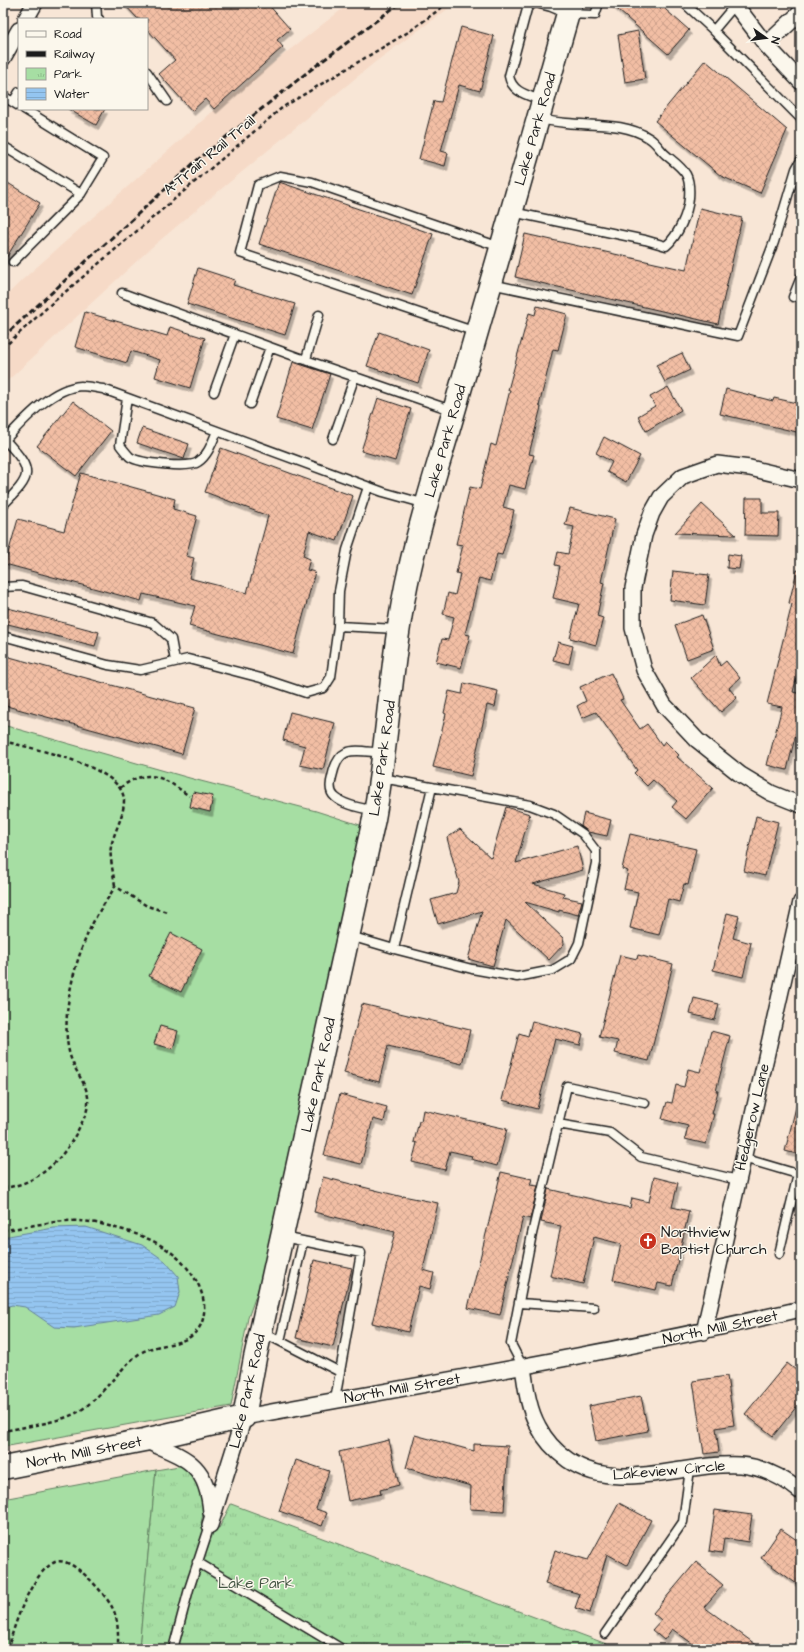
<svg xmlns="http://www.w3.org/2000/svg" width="804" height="1652" font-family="'Architects Daughter',sans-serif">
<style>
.built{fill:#f6dac7}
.grass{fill:#a6dea3;stroke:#617d60}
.park{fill:url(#park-tufts);stroke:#617d60}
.water{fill:url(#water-rules);stroke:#64819b}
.building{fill:url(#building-cross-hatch);stroke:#1c1c1c;filter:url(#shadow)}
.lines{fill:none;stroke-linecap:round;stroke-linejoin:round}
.lane-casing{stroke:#1c1c1c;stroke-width:11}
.street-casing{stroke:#1c1c1c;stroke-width:18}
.secondary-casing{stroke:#1c1c1c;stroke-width:25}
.path{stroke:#1c1c1c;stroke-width:2.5;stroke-dasharray:4 3;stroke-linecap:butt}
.lane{stroke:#fbf7ec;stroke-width:8}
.street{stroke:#fbf7ec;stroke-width:15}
.secondary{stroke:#fbf7ec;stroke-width:22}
.rail{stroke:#1c1c1c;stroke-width:3;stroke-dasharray:6 3;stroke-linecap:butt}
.labels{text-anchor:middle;stroke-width:3;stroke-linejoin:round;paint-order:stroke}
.street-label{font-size:15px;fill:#1c1c1c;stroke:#fbf7ec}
.poi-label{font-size:15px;fill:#1c1c1c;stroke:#fbf7ec;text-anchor:start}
.park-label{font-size:15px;fill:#455644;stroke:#fbf7ec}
</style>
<defs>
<pattern id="park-tufts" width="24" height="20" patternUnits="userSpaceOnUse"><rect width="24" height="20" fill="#a6dea3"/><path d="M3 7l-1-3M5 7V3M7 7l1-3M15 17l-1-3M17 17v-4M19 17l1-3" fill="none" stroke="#8ebe8c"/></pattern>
<pattern id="water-rules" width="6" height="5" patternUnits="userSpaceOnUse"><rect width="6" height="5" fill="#94c5f0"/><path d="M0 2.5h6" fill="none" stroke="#7fa9cd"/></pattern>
<pattern id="building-cross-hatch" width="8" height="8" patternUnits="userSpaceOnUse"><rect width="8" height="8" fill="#f2bea4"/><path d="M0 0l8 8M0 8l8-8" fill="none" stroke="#cfa38d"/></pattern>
<filter id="shadow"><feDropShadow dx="2.5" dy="4.5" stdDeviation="0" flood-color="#0004"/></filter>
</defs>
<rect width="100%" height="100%" fill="#f8e6d6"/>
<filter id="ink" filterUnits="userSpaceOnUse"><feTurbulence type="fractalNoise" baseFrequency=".025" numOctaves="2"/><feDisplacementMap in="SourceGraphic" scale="8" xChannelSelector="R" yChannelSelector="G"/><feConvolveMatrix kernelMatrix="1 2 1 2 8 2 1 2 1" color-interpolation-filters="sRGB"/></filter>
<g filter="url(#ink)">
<path class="built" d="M350,3H456L375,62L220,190L152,247L3,385V299L21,281L229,97Z"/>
<path class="grass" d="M3,725L193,779L316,811L363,826L266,1267L248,1318L231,1406L3,1447Z
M156,1470L139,1649H3V1499Z"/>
<path class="park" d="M185,1465L199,1480L204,1510L201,1523L219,1528L231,1504L620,1649H139L156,1470Z"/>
<path class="water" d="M86,1227L142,1245L165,1261L178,1276L180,1292L175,1307L159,1315L74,1328L54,1327L25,1307L12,1305L3,1308V1237L54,1228Z"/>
<path class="building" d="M123,3H267L290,29L277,40L283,47L214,109L205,99L192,111L159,74L175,60L147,29V19H138Z
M610,3H658L689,30L668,54Z
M461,27L494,36L480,91L459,85L441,151L448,153L445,166L419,159L434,101L441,102Z
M638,31L645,79L625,82L618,35Z
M705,60L787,130L760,193L721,176L655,121Z
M68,109H105L96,125Z
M3,180L40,203L3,263Z
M279,182L433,234L412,295L259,244Z
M700,208L742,218L718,324L515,277L525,234L686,270Z
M198,268L235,280L233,285L295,304L285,335L187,304Z
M537,306L567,314L558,350L553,349L539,406L541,407L529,454L534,455L525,489L509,485L503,507L514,510L511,524L502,555L497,554L490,581L479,578L465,634L470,635L461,668L436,662L442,639L448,640L454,617L443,614L448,593L455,595L460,574L456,573L463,545L456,544L470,487L480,489L491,444L496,446L510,390H508L529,313L535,315Z
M85,312L167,336L170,327L205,338L190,388L155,377L160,360L131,351L127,363L75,347Z
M379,332L429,350L418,383L367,366Z
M682,353L690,370L665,382L656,365Z
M293,362L330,374L312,430L276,419Z
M668,387L681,410L646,431L638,416L655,406L650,397Z
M726,389L773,401L774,398L801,404V433L720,414Z
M378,398L411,409L395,461L361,451Z
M73,401L111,431L76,476L37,446Z
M142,428L189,444L184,459L137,443Z
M604,437L640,456L626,482L607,472L612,462L596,453Z
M221,448L353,496L337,541L309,531L303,556L310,559L307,570L315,572L293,654L189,626L195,606L143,594L141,601L5,564L18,519L64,531L81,473L175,499L173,509L197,516L186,556L194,558L189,578L247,593L268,516L205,492Z
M746,498H762V513H779L778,536L745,535Z
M702,504L736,535L675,533Z
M570,508L615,519L601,582L604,583L597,616L603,618L596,645L570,638L579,604L553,598L560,566L555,565L558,552L568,554L574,527L565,525Z
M728,554L741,556L739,569L727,568Z
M797,570L801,571V660L793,692L801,694V713L787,770L767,765L782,707L767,704L792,604L789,603Z
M673,571L709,575L705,605L670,600Z
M8,608L99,632L95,646L4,623Z
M702,615L714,649L687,659L675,625Z
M558,642L573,646L569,664L553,660Z
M716,655L720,666L726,661L740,678L729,688L737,698L721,712L691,678Z
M6,656L195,708L182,754L3,705V666Z
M611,673L623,699L620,700L640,729L647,724L662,745L665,741L679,755L677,757L713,788L686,819L672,807L677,801L653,780L647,786L634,773L637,770L596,712L582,718L577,706L586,701L580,687Z
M464,683L498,691L495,707L487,705L471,776L433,767L446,714L444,713L449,691L462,694Z
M290,712L335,723L323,770L300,765L305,746L283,740Z
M193,792L213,796L210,812L190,807Z
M506,807L530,814L516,863L577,846L583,870L533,884L564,893L563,897L582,901L578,915L559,910V912L525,902L563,938L564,944L549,960L506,920L493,966L468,959L482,911L438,924L431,900L456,893L459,882L447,838L460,829L491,858Z
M584,813L611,820L607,836L588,832L581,826Z
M756,816L778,822L765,876L744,871Z
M630,834L696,849L688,885L684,884L679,902L668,899L659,935L630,928L638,892L624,889L628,871L622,869Z
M727,913L739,916L733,938L751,943L743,977L713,970Z
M171,933L202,949L181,992L149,976Z
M620,955L637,959L638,955L673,964L649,1061L615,1053L618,1041L599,1037Z
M694,998L719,1004L715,1020L690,1014Z
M362,1004L470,1030L462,1064L388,1046L379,1082L344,1073Z
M532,1021L583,1034L580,1045L555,1039L537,1109L502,1100L519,1033L528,1036Z
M160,1026L178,1031L173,1049L154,1044Z
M711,1031L730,1036L716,1091H718L712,1114H714L706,1144L685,1139L688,1126L662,1119L667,1102L672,1103L676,1085L684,1087L688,1069L700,1072Z
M340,1094L387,1107L384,1122L373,1119L361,1164L324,1155Z
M797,1103H801V1155L785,1151Z
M423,1110L507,1129L497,1166L471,1159L472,1156L450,1151L445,1170L412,1162L417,1143L414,1142L419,1121H421Z
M501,1172L532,1179L530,1185L538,1186L530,1219L523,1217L500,1315L468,1308Z
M323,1177L403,1197V1196L438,1203L423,1270L434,1273L430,1289L419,1286L408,1332L372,1323L395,1232L314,1212Z
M654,1177L678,1183L672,1207L689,1211L672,1286L658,1283L656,1290L613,1280L621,1244L594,1237L583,1284L550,1276L561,1226L541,1222L548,1189L630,1208L632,1198L649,1202Z
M314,1260L352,1268L333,1347L296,1338Z
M787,1363L801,1374V1401L773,1436L745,1414Z
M727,1376L734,1425L716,1428L719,1452L704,1454L693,1381Z
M641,1396L648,1431L596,1441L589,1406Z
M415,1435L474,1451V1444L508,1446L504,1511L470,1509L471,1486L406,1468Z
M389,1440L399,1485L380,1490L381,1494L348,1501L339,1452Z
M296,1460L329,1471L316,1509L327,1513L322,1526L279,1511Z
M619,1503L651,1520L627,1565L607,1554L590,1613L575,1608L580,1594L545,1584L555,1550L588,1560Z
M715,1510L752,1515L748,1542L724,1538L722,1553L709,1551Z
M781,1529L801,1543V1587L761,1558Z
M696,1562L723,1585L704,1607L762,1649H700L672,1629L664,1640L652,1630L661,1620L653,1613Z"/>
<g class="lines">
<defs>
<path id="lane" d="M96,3L97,17L99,19
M536,3L530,5L527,9L509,76C512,93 529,95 543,101
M536,3L551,7L568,14L595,15L599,3
M684,3L710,27L801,119
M714,30L735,5
M147,72L167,101
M3,96L19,106
M13,102L19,92
M24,109L103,158L81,194
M3,146L81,194L13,262
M512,212L645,240L666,246C678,236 688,213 689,198C691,173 684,170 666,155C660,150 656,142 649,138C625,122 594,126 566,123C557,122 548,121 539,119
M491,284L738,336L774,242L796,169L801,160
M122,293L297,357L454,411
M793,297L801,277
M476,332L240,253L258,185L280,176L312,182L500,247
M306,359L319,315
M214,392L235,334
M127,398L120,445C123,449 127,454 130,457C139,463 189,469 198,462C208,455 212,443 217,431
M250,404L270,347
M333,439L355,376
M3,442C23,421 51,388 81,386C88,386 96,388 103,389L383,492L426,504
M3,505C32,476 35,472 5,440
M3,587L22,586L153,623L171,639L175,661
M338,626L397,629
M3,636L108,665L140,670L188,659L261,678L306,693L324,688L331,677L338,626L339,591L347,550L368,487
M375,811C363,808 345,806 335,797C329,792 330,784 332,777C339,743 355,751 383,753
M350,936L394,949L472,969L517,977L553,970L571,959L579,943L596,863V851L583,834L554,814L530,805L382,778
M394,949L432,787
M558,1124L567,1086L645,1103
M743,1158L801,1175
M283,1237L361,1253L335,1400
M779,1254L798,1174
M519,1303L594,1308
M262,1332L340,1372
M280,1341L303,1241
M523,1367L511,1344L532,1234L558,1124L610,1133L641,1157L738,1180
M197,1562L342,1649
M605,1634L683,1522L690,1469
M173,1649L189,1589L210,1525"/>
<path id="street" d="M734,3L766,45L801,82
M26,19L35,3
M766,45L801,12
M3,58L19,30
M801,480L750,468L717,464L683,476L661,497L652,513L644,535L633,588V628L644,670L664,705L697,740L741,775L771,793L801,805
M704,1332L801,902
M523,1367C526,1387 528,1408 538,1426C545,1440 555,1451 568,1460C619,1495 684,1461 741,1465C763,1467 784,1478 801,1492
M144,1440C185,1458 207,1462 211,1512
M210,1525L244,1417C430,1383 617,1352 801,1309"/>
<path id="secondary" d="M3,1468L144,1440L244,1417L255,1358L374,819C389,736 391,649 410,568C423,510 442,454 458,397C496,266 534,134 571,3"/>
</defs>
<use href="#lane" class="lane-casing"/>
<use href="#street" class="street-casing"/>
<use href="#secondary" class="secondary-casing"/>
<path class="path" d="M3,348L51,304L283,107L410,31L448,3
M3,741C30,748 123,766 124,800C124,817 114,831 111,847C109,854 114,877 115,886
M120,788C148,766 165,778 189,796
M3,1188C39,1184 65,1158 80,1126C85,1117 89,1108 88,1097C86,1084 77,1074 72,1061C66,1046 66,1029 67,1013C70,980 81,944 97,915C103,905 110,896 115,886L147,906L167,912
M3,1230C24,1228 45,1222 66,1221C83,1220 100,1223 116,1228C151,1237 178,1250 197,1282C204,1295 208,1314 199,1328C184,1350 154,1340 135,1357C116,1373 102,1396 81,1410C64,1422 24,1427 3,1431
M8,1649C14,1625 31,1573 55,1562C72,1555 105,1594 112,1607C119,1620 118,1635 118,1649"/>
<use href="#lane" class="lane"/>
<use href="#street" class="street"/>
<use href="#secondary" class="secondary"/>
<path class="rail" d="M3,337L195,162L309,71L400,3"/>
</g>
</g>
<defs>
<symbol id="church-disc" viewBox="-11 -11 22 22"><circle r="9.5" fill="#c8321e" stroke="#fbf7ec"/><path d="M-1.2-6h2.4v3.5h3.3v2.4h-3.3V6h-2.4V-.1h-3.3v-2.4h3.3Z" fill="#fff"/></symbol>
</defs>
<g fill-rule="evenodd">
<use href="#church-disc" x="638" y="1231" width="20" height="20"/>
</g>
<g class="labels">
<g class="street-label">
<text transform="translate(535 129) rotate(-74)" y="5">Lake Park Road</text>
<text transform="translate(209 155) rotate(-40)" y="5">A-Train Rail Trail</text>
<text transform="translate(445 441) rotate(-74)" y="5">Lake Park Road</text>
<text transform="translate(382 758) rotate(-82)" y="5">Lake Park Road</text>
<text transform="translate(318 1075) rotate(-78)" y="5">Lake Park Road</text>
<text transform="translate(752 1117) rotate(-77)" y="5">Hedgerow Lane</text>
<text transform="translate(720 1327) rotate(-12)" y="5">North Mill Street</text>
<text transform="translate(402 1388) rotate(-10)" y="5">North Mill Street</text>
<text transform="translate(247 1391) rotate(-77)" y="5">Lake Park Road</text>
<text transform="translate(84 1452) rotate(-11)" y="5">North Mill Street</text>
<text transform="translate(669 1470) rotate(-5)" y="5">Lakeview Circle</text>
</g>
<g class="poi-label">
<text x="661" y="1237">Northview<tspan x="661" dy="17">Baptist Church</tspan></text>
</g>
<g class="park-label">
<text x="256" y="1588">Lake Park</text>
</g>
</g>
<rect width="804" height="1652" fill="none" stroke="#fbf7ec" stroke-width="16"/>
<rect x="8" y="8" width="788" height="1636" fill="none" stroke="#1c1c1c" stroke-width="1.5" filter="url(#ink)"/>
<rect x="18" y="18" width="130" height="92" fill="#fbf7ec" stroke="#a29f99"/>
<rect x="26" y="31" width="20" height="6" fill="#fbf7ec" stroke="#a29f99"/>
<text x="54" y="38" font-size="12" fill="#1c1c1c">Road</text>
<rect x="26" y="51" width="20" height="6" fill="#1c1c1c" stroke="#a29f99"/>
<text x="54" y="58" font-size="12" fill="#1c1c1c">Railway</text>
<rect x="26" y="68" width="20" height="12" fill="url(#park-tufts)" stroke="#a29f99"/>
<text x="54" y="78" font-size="12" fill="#1c1c1c">Park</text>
<rect x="26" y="88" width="20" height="12" fill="url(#water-rules)" stroke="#a29f99"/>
<text x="54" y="98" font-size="12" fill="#1c1c1c">Water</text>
<g transform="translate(766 38) rotate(104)" stroke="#fbf7ec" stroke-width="3" paint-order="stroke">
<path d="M0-3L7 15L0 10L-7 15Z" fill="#1c1c1c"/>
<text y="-6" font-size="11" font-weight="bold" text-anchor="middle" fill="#1c1c1c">N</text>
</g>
</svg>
